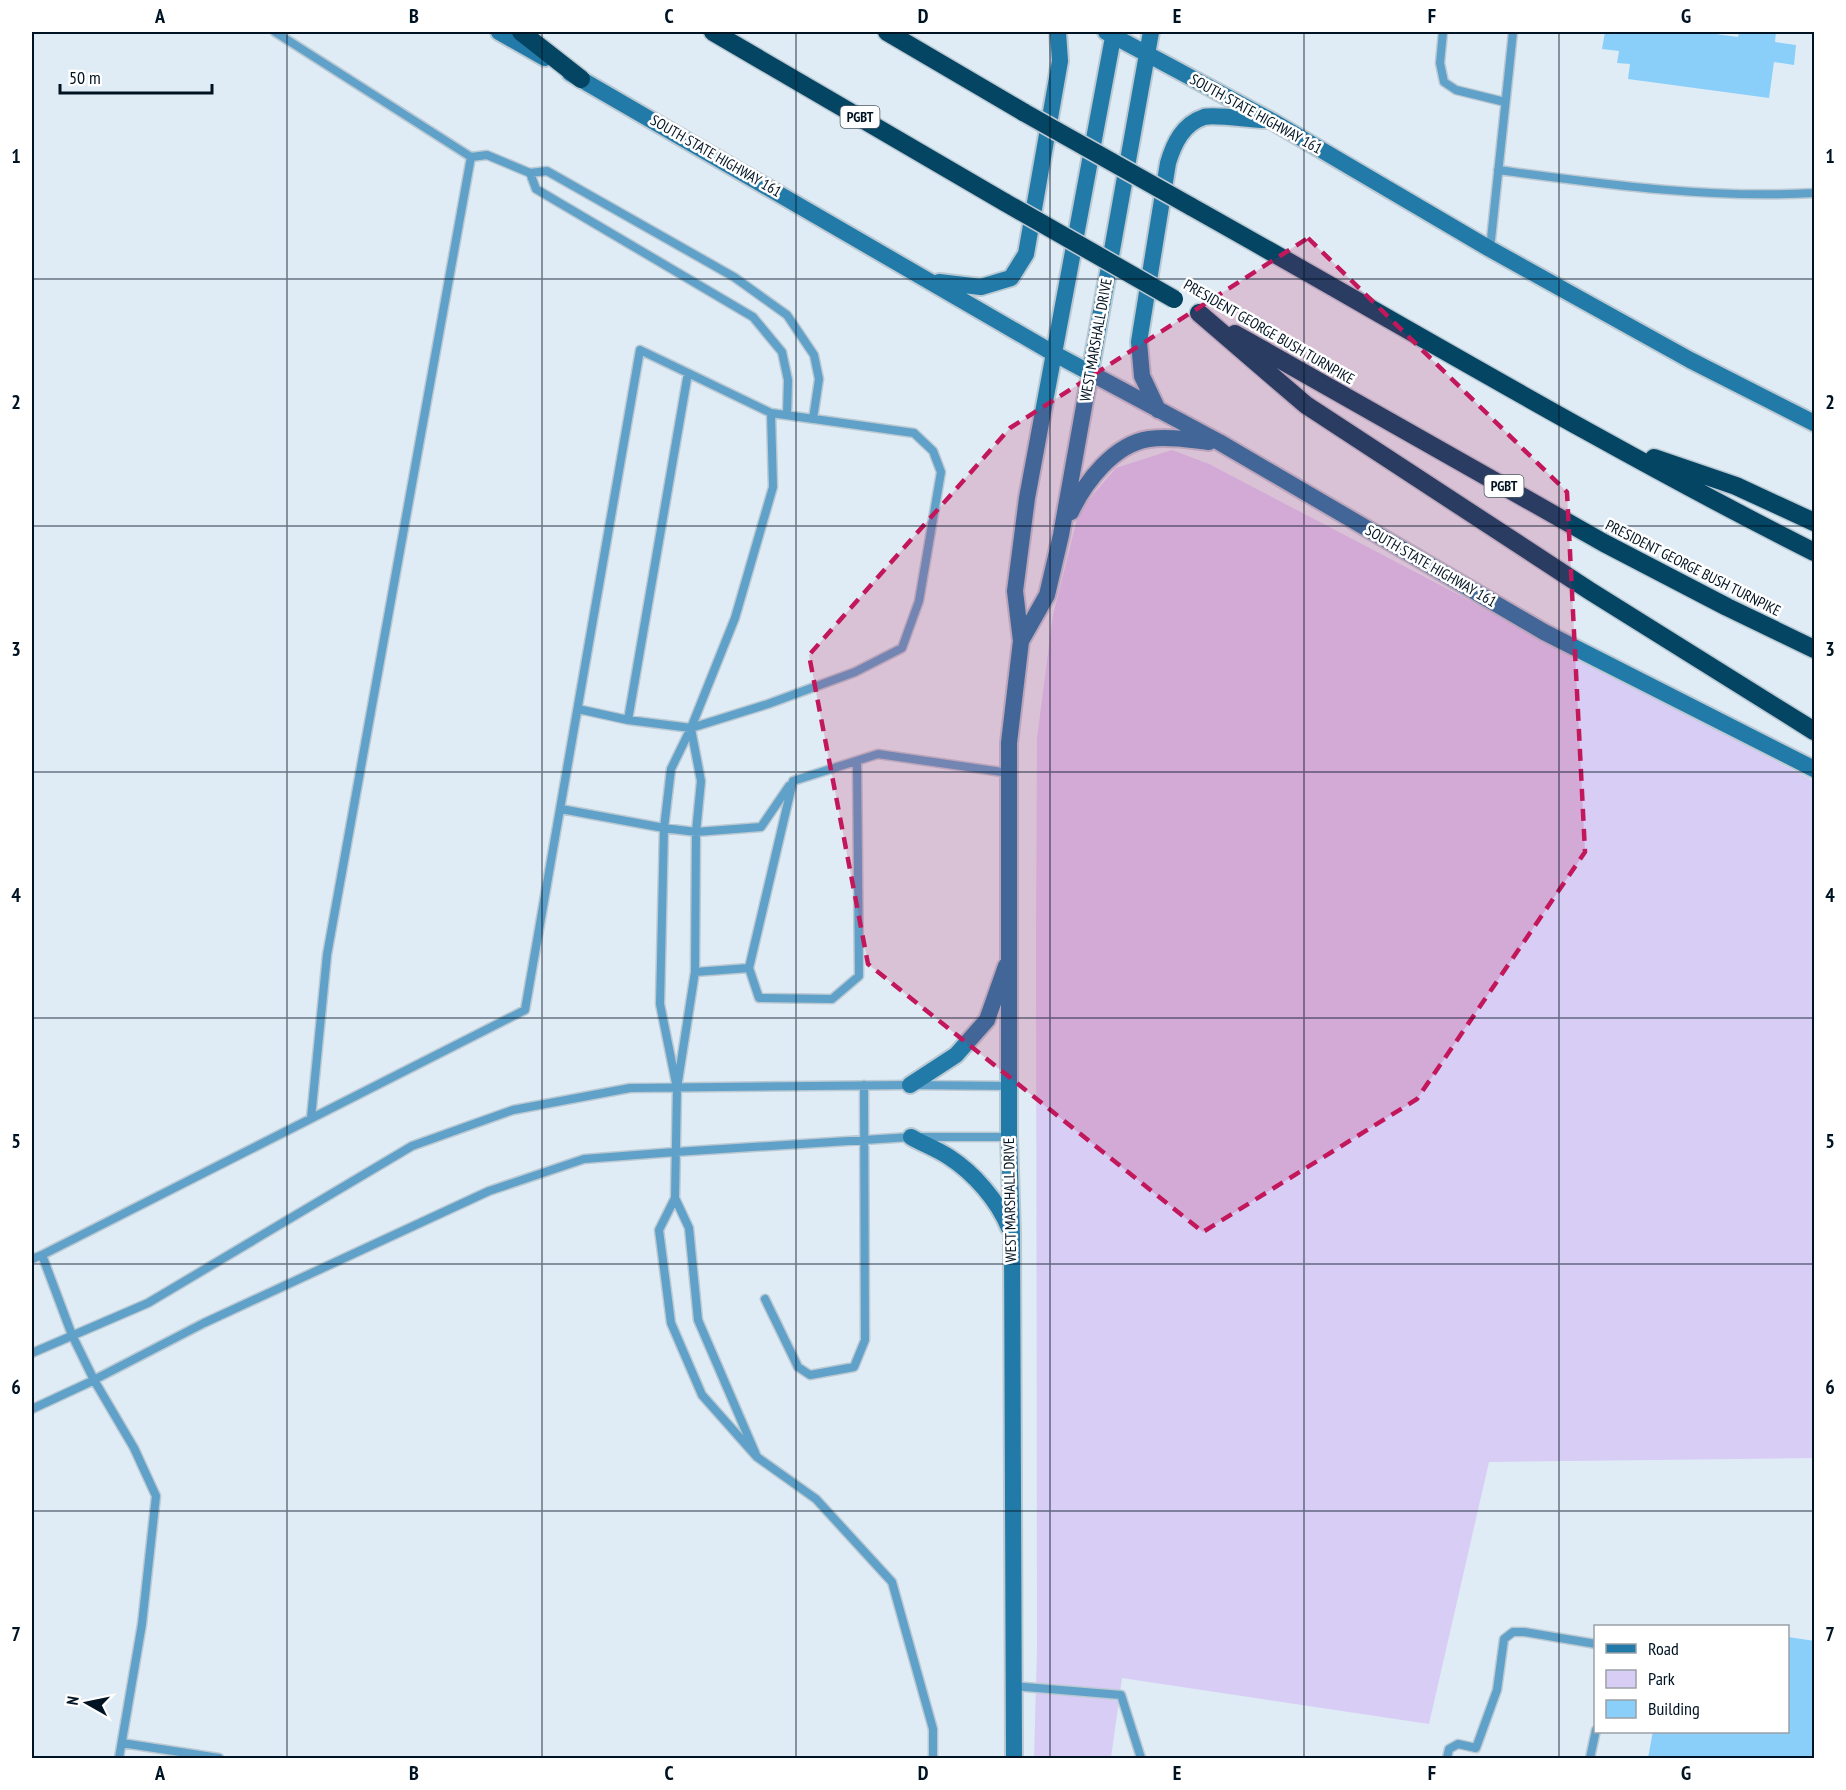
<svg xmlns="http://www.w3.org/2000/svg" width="1846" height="1790" font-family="'PT Sans Narrow',sans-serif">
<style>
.green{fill:#d8cdf5}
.building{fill:#8acffa}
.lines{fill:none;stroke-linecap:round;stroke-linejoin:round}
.service-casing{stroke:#bbc9d3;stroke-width:11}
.secondary-casing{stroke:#bbc9d3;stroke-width:20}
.motorway-casing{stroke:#bbc9d3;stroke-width:21}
.service{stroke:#60a1c9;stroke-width:8}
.secondary{stroke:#227aa8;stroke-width:16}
.motorway{stroke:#044564;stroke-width:18}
.motorway-bridge-casing{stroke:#bbc9d3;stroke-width:21;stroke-linecap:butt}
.motorway-bridge{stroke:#044564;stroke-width:18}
.marked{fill:#c2185b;fill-opacity:0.2;stroke:#c2185b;stroke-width:4.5;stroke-dasharray:12 8;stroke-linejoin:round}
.grid{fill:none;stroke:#001323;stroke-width:1.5;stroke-opacity:0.55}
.labels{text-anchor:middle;stroke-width:5;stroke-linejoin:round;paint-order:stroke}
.shield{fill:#fff;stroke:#4c5a65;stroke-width:1.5}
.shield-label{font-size:14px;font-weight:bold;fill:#001323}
.street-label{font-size:15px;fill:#001323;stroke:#fff}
.neatline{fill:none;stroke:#001323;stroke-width:2}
.grid-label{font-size:20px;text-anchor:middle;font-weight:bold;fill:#001323}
</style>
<rect width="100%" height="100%" fill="#dfecf5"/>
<path class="green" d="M1172,450L1209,464L1814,781V1458L1489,1462L1429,1724L1122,1678L1111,1758H1034L1037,1648L1036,941L1037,738L1053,615L1079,511L1116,468Z"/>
<path class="building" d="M1605,32H1701L1738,37L1739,32H1776L1775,42L1796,45L1794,65L1774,62L1769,98L1628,79L1630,64L1617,63L1619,51L1602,49Z
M1788,1637L1815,1641V1758H1648L1653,1731H1788Z"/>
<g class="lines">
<defs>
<path id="service" d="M275,32L471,157L327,955L311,1118
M1443,32L1440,63L1444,82L1456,90L1505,102
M471,157L487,155L530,173L547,171L734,277L787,315L814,355L819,379L813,419
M1498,170C1603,184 1708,199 1814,193
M530,173L536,189L753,317L782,352L788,380L787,415
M1490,249L1513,32
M578,709L628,720L691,728L768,704L855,672L902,648L919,601L941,472L933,451L914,433L771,413
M628,720L688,373L771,413L773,487L735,618L691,728L671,769L664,828L660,1004L677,1088
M691,729L701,781L696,832L695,972L677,1088L675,1198L689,1228L698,1320L757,1457
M857,761L859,976L832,999L759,998L749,968L793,781L878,754L1009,773
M561,809L664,828L696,832L761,827L789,786
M695,972L749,968
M675,1198L659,1230L671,1323L702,1395L757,1457L816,1499L892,1582L933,1729V1758
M32,1259L42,1255
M765,1299L798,1367L810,1375L854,1367L865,1340L864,1085
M32,1353L148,1303L412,1146L513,1110L630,1088L910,1085L1009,1086
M32,1409L88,1383L204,1323L489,1191L584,1159L675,1152L911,1137H1009
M1013,1686L1121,1695L1141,1758
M122,1743L219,1758
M119,1758L142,1624L156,1496L134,1448L94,1380L72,1335L42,1255L525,1010L640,350L688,373
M1447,1758L1449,1749L1458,1744L1476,1748L1497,1690L1504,1639L1513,1632H1524L1596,1644
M1590,1758L1596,1730"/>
<path id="secondary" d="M499,32L545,58
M1106,32L1272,121L1490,249L1690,360L1814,423
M570,73L1053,353L1219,442L1544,632L1814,769
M939,282L981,287L1011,278L1026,254L1060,61L1058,32
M1158,410L1142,376L1139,342L1168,163C1174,143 1183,124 1204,117C1214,114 1253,120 1265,120
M1071,512C1085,482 1114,444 1149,439C1169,436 1190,440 1209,442
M1021,641L1047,595L1061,535L1151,32
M910,1085L956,1055L987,1020L1006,966
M911,1137C923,1144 937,1149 949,1157C974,1173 998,1201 1009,1228
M1014,1758L1012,1234L1009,1137V743L1021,641L1015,591L1027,498L1114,32"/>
<path id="motorway" d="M521,32L581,79
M713,32L1006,203
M887,32L1025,113
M1190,206C1397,322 1602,445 1814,552
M1199,313L1306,405L1590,591L1814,731
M1235,334L1604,543L1727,607L1814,649
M1654,458L1736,486L1814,522"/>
</defs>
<use href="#service" class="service-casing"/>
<use href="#secondary" class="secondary-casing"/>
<use href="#motorway" class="motorway-casing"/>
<use href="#service" class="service"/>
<use href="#secondary" class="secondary"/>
<use href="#motorway" class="motorway"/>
<defs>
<path id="motorway-bridge" d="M1025,113L1190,206
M1006,203L1174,299"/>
</defs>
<use href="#motorway-bridge" class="motorway-bridge-casing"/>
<use href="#motorway-bridge" class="motorway-bridge"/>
</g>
<path class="marked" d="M1308,238L1567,492L1585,852L1417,1099L1203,1232L868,964L809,655L1010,428Z"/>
<path class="grid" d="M287,32V1758M542,32V1758M796,32V1758M1050,32V1758M1304,32V1758M1559,32V1758M32,279H1814M32,526H1814M32,772H1814M32,1018H1814M32,1264H1814M32,1511H1814"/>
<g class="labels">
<g class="shield">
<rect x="840.5" y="106" width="39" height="22" rx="4.5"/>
<rect x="1484.5" y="475" width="39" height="22" rx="4.5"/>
</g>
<g class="shield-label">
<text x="860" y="122">PGBT</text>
<text x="1504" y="491">PGBT</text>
</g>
<g class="street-label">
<text transform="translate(1256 114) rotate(29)" y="5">SOUTH STATE HIGHWAY 161</text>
<text transform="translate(716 156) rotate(30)" y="5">SOUTH STATE HIGHWAY 161</text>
<text transform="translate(1269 332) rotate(30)" y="5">PRESIDENT GEORGE BUSH TURNPIKE</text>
<text transform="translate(1096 340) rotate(-80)" y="5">WEST MARSHALL DRIVE</text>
<text transform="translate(1431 566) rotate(30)" y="5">SOUTH STATE HIGHWAY 161</text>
<text transform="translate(1693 568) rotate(27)" y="5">PRESIDENT GEORGE BUSH TURNPIKE</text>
<text transform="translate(1010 1200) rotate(-91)" y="5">WEST MARSHALL DRIVE</text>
</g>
</g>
<rect width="1846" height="1790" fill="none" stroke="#ffffff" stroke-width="66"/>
<rect x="1594" y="1625" width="195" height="108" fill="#ffffff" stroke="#99a1a7" stroke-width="1.5"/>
<rect x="1606" y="1644" width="30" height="9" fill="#227aa8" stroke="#99a1a7" stroke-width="1.5"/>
<text x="1648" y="1655" font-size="18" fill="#001323">Road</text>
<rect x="1606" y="1670" width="30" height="18" fill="#d8cdf5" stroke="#99a1a7" stroke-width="1.5"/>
<text x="1648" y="1685" font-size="18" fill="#001323">Park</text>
<rect x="1606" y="1700" width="30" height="18" fill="#8acffa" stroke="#99a1a7" stroke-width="1.5"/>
<text x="1648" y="1715" font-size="18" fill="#001323">Building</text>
<g transform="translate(87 1703) rotate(279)" stroke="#ffffff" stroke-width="4.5" paint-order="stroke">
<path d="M0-4.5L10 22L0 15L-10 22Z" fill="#001323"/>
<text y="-9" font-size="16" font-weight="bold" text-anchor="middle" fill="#001323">N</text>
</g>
<path d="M60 84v9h152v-9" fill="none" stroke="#001323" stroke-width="3"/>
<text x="69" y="84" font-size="18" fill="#001323" stroke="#ffffff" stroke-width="4.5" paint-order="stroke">50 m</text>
<rect x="33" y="33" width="1780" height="1724" class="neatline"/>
<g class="grid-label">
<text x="160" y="23">A</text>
<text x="414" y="23">B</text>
<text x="669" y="23">C</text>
<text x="923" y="23">D</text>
<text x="1177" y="23">E</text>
<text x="1432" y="23">F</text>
<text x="1686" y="23">G</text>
<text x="16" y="163">1</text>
<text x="1830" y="163">1</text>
<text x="16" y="409">2</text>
<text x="1830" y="409">2</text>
<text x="16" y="656">3</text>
<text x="1830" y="656">3</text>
<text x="16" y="902">4</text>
<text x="1830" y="902">4</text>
<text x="16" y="1148">5</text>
<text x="1830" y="1148">5</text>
<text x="16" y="1394">6</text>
<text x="1830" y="1394">6</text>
<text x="16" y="1641">7</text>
<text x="1830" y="1641">7</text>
<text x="160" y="1780">A</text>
<text x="414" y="1780">B</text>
<text x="669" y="1780">C</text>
<text x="923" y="1780">D</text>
<text x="1177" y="1780">E</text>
<text x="1432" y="1780">F</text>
<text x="1686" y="1780">G</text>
</g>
</svg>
